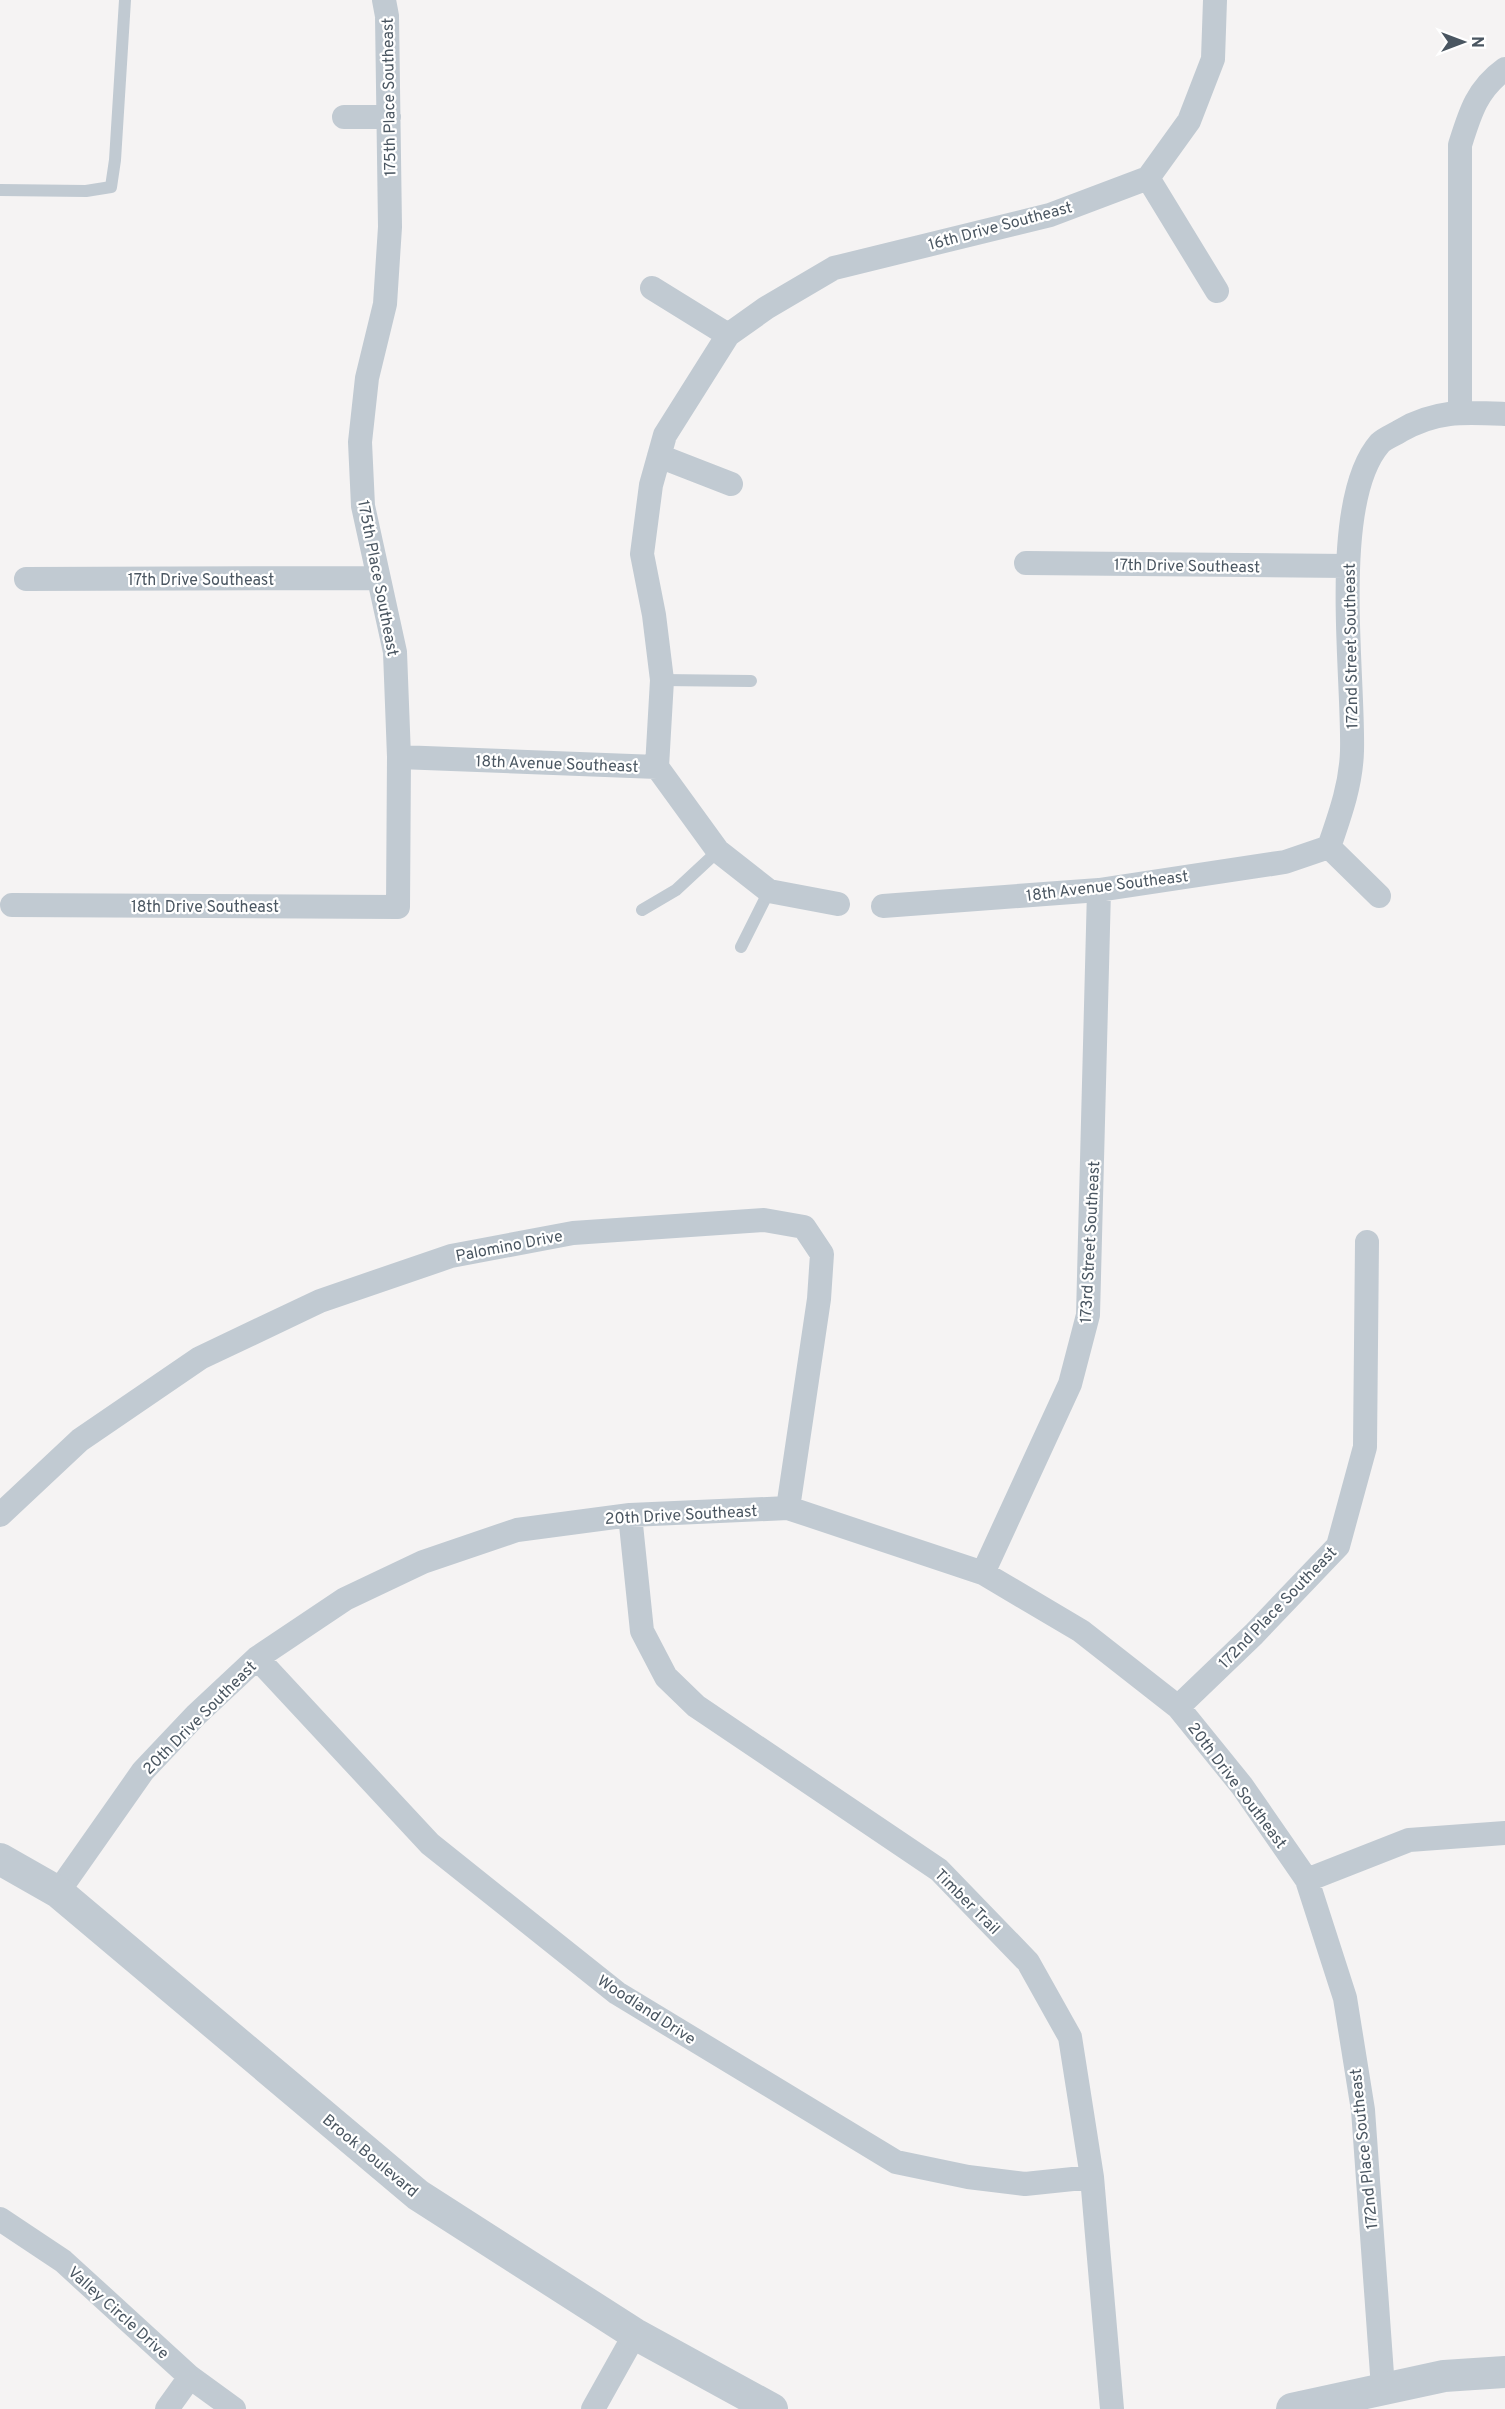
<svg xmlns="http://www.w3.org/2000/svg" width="1505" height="2409" font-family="Overpass,sans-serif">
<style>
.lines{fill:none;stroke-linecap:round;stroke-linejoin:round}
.service{stroke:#c1cad2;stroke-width:12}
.minor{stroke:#c1cad2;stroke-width:24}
.tertiary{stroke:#c1cad2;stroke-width:32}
.labels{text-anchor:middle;stroke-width:4.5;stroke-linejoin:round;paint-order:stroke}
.street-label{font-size:16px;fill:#4a5661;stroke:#fff}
</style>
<rect width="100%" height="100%" fill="#f5f3f3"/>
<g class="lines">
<path class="service" d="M0,190L86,191L111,187L115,160L125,0
M662,680L751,681
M642,910L676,890L718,851
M741,947L769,891"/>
<path class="minor" d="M344,117H389
M1148,178L1189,121L1213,59L1215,0
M1148,178L1217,291
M652,288L728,335
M1460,411V145C1470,113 1477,89 1505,69
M659,456L731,484
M1026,563L1348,566
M26,579L377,578
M399,757L657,767
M657,767L662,680L654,615L642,554L651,485L665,435L728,335L766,308L834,268L1050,215L1148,178
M657,767L718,851L769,891L838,904
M1379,896L1329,847C1340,815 1351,785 1352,751C1354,674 1329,501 1380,443C1385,438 1394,435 1400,431C1436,410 1464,412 1505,414
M12,905L398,907L399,757L395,652L363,506L360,442L367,378L385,304L390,227L387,16L384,0
M883,906L1099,890L1285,862L1329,847
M0,1515L80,1440L200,1358L320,1301L451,1256L573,1233L764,1220L804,1227L822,1254L819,1299L788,1508
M630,1515L642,1631L666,1677L696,1706L939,1870L1028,1962L1070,2037L1092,2177L1112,2409
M983,1573L1070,1384L1088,1315L1099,890
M257,1658L430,1844L617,1993L896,2162L968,2177L1025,2184L1092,2177
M1178,1707L1254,1634L1338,1546L1365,1447L1367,1242
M1307,1880L1409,1840L1505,1833
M58,1892L143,1771L196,1715L257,1658L345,1599L423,1562L517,1530L630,1515L788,1508L983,1573L1081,1631L1178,1707L1242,1786L1307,1880L1345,1998L1363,2110L1383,2388
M0,2219L63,2261L190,2377L234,2409
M167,2409L190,2377
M593,2409L635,2334"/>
<path class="tertiary" d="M0,1859L58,1892L418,2195L635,2334L772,2409
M1292,2409L1444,2376L1505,2372"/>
</g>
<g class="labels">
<g class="street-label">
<text transform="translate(388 97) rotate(-91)" y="6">175th Place Southeast</text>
<text transform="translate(1000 225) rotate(-15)" y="6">16th Drive Southeast</text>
<text transform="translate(1187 565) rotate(1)" y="6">17th Drive Southeast</text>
<text transform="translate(379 578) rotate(79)" y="6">175th Place Southeast</text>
<text x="201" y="585">17th Drive Southeast</text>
<text transform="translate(1350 646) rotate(-91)" y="6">172nd Street Southeast</text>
<text transform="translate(557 763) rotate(2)" y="6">18th Avenue Southeast</text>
<text transform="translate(1107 885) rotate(-7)" y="6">18th Avenue Southeast</text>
<text x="205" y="912">18th Drive Southeast</text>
<text transform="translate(1089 1242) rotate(-87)" y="6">173rd Street Southeast</text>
<text transform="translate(509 1245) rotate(-11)" y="6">Palomino Drive</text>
<text transform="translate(681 1514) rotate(-3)" y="6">20th Drive Southeast</text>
<text transform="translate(1277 1607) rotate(-46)" y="6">172nd Place Southeast</text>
<text transform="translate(199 1717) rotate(-45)" y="6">20th Drive Southeast</text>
<text transform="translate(1238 1785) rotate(53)" y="6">20th Drive Southeast</text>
<text transform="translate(968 1901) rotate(45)" y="6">Timber Trail</text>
<text transform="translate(647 2009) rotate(33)" y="6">Woodland Drive</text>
<text transform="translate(1363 2149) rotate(-96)" y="6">172nd Place Southeast</text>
<text transform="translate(371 2155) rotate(40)" y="6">Brook Boulevard</text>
<text transform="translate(119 2312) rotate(42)" y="6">Valley Circle Drive</text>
</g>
</g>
<g transform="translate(1463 42) rotate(90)" stroke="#ffffff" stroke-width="4.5" paint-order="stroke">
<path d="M0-4.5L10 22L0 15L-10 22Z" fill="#4a5661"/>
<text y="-9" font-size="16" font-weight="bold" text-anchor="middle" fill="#4a5661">N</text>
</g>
</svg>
